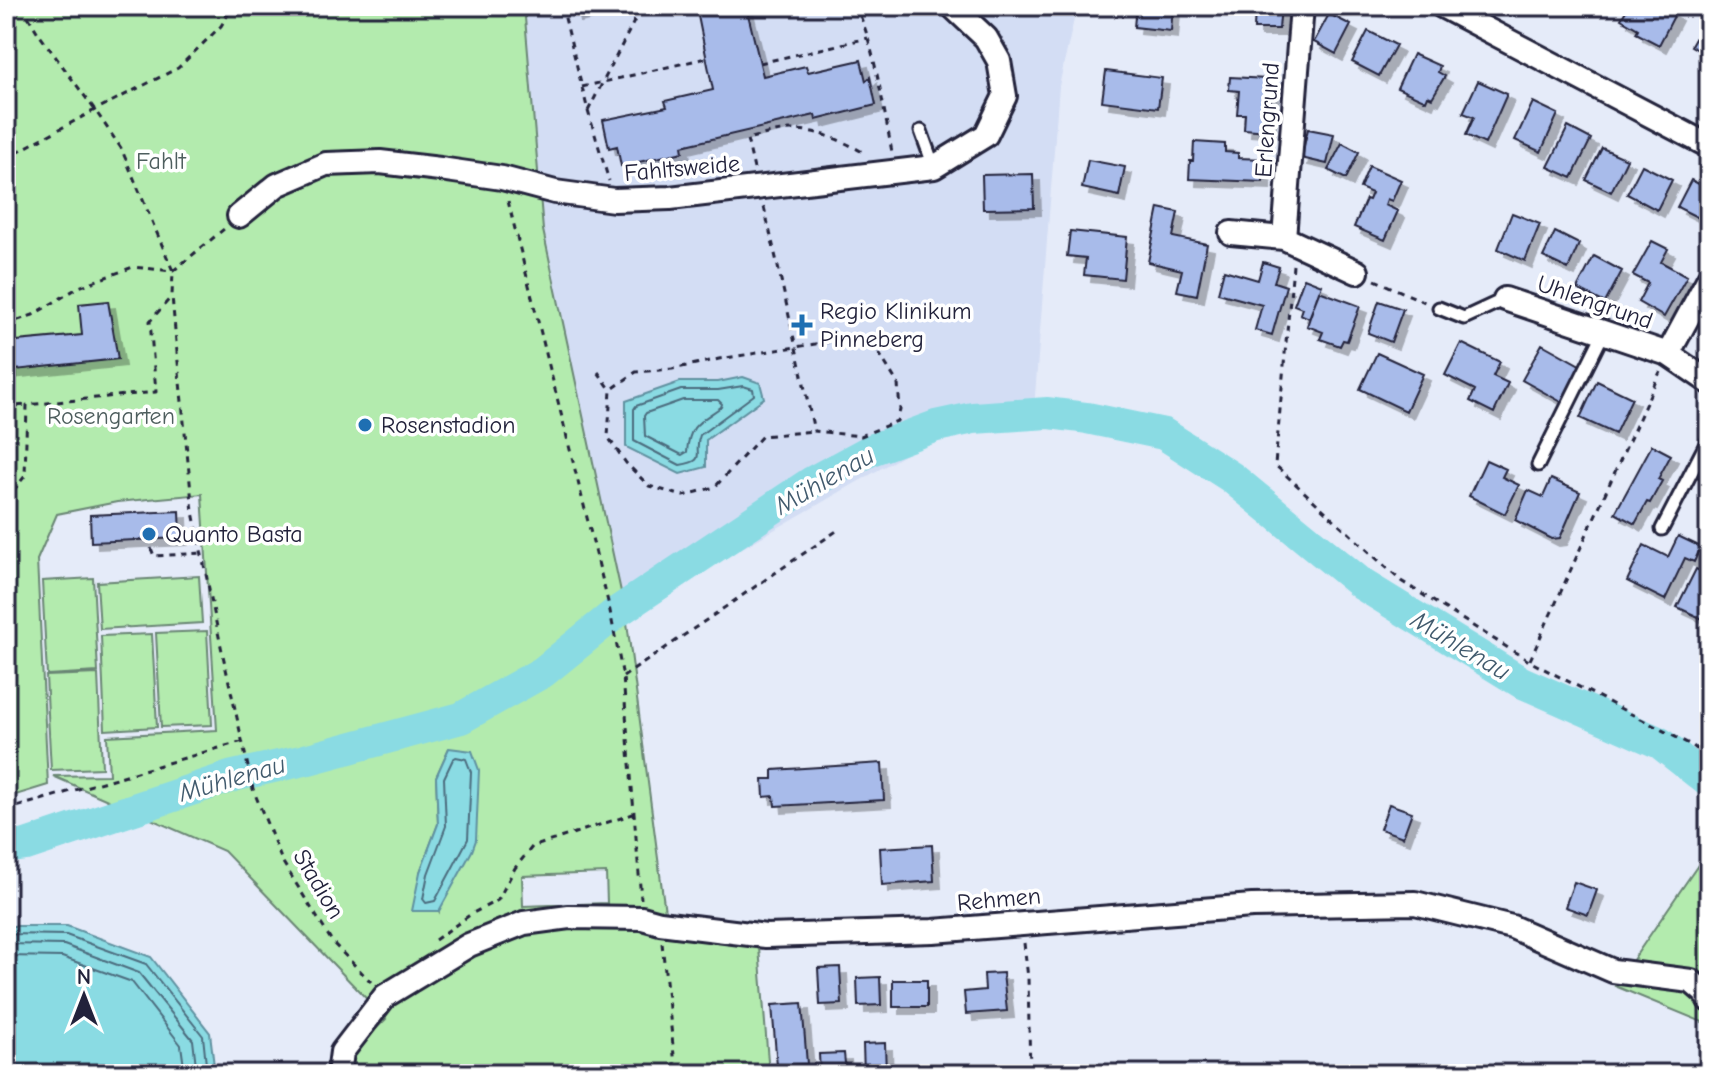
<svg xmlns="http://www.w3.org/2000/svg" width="1715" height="1080" font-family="'Comic Neue',sans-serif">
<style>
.built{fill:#d3ddf4}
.green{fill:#b3ebae;stroke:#6a8674;stroke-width:2;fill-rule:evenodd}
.water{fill:#8adbe3;stroke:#6091a0;stroke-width:2}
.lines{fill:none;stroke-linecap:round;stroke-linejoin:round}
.shore{stroke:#4c6c7e;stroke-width:2}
.river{stroke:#8adbe3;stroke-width:32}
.building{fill:#a8bbea;stroke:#22223b;stroke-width:2;filter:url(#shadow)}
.service-casing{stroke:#22223b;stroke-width:17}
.minor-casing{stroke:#22223b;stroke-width:28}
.path{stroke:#22223b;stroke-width:3;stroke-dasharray:6 6;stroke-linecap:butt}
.service{stroke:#fff;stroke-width:11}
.minor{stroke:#fff;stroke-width:22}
.poi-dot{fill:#1f6fb2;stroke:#fff;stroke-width:3}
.labels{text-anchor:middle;stroke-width:7;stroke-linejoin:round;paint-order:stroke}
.street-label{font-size:24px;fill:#22223b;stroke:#fff}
.park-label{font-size:24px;fill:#4e5e5e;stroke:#fff}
.poi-label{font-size:24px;fill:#22223b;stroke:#fff;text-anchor:start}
.water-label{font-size:26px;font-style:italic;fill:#415a6d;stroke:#fff}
</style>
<defs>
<filter id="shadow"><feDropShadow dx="7" dy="7" stdDeviation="0" flood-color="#0004"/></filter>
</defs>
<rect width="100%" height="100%" fill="#e5ebf9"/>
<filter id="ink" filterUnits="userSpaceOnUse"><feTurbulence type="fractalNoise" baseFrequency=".0125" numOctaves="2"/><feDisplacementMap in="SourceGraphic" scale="16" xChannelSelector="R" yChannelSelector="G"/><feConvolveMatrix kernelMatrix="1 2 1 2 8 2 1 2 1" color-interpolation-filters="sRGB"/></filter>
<g filter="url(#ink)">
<path class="built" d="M524,6H1077L1059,86L1033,421L920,446L626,615L543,230Z"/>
<path class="green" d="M6,6H524L543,230L626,615L665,912L757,922L769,1074H346L350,1054L386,1019L224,851L53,776L109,775L107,736L217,730L202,494L117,502L57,514L37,560L48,785L6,798ZM449,748L439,911L420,872L438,824L436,777ZM606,873L607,903L523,906L522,876Z
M199,576L202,623L100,629L97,582Z
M93,578L98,672L47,675L42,581Z
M207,631L212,725L161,727L156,633Z
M152,634L157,727L105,730L101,636Z
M98,674L102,768L51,770L46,676Z
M1709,849V1027L1705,1023L1615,986Z"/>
<path class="water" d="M743,377L760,383L764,398L706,440V467L680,474L626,447V401L680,382H718Z
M449,748L472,751L479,770L476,840L472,851L439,911H412L420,872L438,824L436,777Z
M6,926H67L151,957L210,1033L215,1074H6Z"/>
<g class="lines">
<path class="shore" d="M743,386L753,389L754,395L700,435C692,455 709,460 680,465L634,441V409L636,406L681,390H718Z
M683,400H718L722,404L721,407C700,422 689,424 687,452L682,455L645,436L644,416L646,413Z
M456,757L466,759L471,772L468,839L435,901L426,903L423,899L428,874L446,826L444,778L453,759Z
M6,934L66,935L146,964L203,1036L207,1074
M6,944L64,945L139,973L193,1040L197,1074
M6,956L62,957L132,982L181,1045L185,1074"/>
<path class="river" d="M6,848L26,845L233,776L305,760L461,718L543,672L617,612L812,482L871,450L936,426L973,418L1048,413L1087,418L1164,434L1231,477L1363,585L1521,682L1660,743L1709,782"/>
</g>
<path class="building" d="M572,6H610L574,15Z
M696,6H746L763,76L806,66L808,72L861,60L866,81L870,77L876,105L816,120L815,115L682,146L683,152L621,166L617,146L609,148L603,120L667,107L665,101L713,90Z
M1136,6H1173L1171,31L1134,27Z
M1255,6H1281L1279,29H1254Z
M1621,6H1658L1675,14L1659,45L1636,33L1638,29L1621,19L1627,9Z
M1329,14L1351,25L1336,54L1314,42Z
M1702,26L1709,30V52L1705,50L1703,53L1691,46Z
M1368,31L1396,45L1379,76L1352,62Z
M1413,54L1440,66L1438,72L1445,76L1432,98L1428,96L1426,101L1397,88Z
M1106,71L1162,78L1158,108L1102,101Z
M1230,77L1267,79V88H1272L1268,131L1244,129L1245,114H1237L1239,91L1229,90Z
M1478,81L1507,94L1485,144L1466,135L1474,117L1463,113Z
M1533,102L1558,114L1541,152L1515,140Z
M1568,127L1591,139L1572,178L1548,167Z
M1308,129L1334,134L1327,164L1301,158Z
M1194,142L1225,144V152L1238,153V158L1264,159L1263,182L1189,179L1190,161H1193Z
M1342,143L1359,152L1346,179L1328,170Z
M1602,148L1627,159L1611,192L1586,180Z
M1088,160L1125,167L1119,196L1082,188Z
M1642,165L1672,180L1657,210L1627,194Z
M1369,166L1401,180L1392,201L1387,199L1385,205L1398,211L1385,240L1354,227L1366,199L1369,200L1372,193L1360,188Z
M1033,174L1034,208L983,209L982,175Z
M1691,180L1709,189V235L1700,231L1705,221L1677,207Z
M1159,208L1178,212L1173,237L1207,244L1197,295L1177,291L1182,270L1148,262Z
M1512,213L1540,224L1525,261L1498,249Z
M1070,231L1127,237L1123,279L1084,275L1086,258L1067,256Z
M1555,232L1579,244L1568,269L1543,257Z
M1652,241L1668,249L1661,262L1687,276L1664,317L1638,302L1648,283L1633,275Z
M1594,256L1622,271L1605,303L1577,289Z
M1263,262L1279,267L1274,282L1286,286L1272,335L1255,330L1262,305L1218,293L1224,270L1258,280Z
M1304,278L1322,285L1309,318L1300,314L1302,308L1294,305Z
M1319,291L1360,306L1347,341L1343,340L1340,346L1320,339L1323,332L1307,326Z
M108,301L118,359L6,371V342L82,335L79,304Z
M1379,301L1403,309L1391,342L1368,333Z
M1461,343L1500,362L1493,376L1508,383L1494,413L1470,401L1475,390L1445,375Z
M1542,344L1585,368L1565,404L1522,380Z
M1377,353L1423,374L1406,411L1360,389Z
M1597,381L1632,398L1615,434L1580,418Z
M1652,445L1671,455L1658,479L1662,481L1650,503L1647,502L1635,524L1615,513Z
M1709,455V484L1696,476Z
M1486,460L1506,469L1502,477L1519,485L1505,514L1469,496Z
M1551,479L1580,492L1560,538L1552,539L1515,520L1528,490L1543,497Z
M180,511L181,538L91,542L90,515Z
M1678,536L1701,547L1694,562L1685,558L1665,600L1627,581L1644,545L1668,557Z
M1696,569L1709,575V622L1677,607Z
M882,763L884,800L775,806L774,796L764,797L763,779H773V770Z
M1389,804L1412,812L1403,837L1380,829Z
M932,845L934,881L882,885L880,848Z
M1574,882L1597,890L1588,915L1565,907Z
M840,967L842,1004L820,1005L818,968Z
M1003,973L1007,1011L966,1014L964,992L985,990L984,974Z
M880,977L881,1005L858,1006L857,978Z
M893,980H927V1007H893Z
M802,1003L807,1064L777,1066L772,1005Z
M885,1043L886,1074H864L863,1044Z
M844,1053L846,1074H820L819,1054Z"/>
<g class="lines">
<defs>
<path id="service" d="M921,131L934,167
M1439,308L1464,318L1505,299
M1538,465L1604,332
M1662,529L1709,438"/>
<path id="minor" d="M1442,6L1709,146
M239,216L277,185L326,164L380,162L440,169L502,178L555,192L614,200L670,198L934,167L986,135L1005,96L999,61L986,38L952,6
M1231,233L1284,238L1357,272
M1284,238L1302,6
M1505,299L1668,354L1709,382
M1668,354L1709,278
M339,1074L342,1052L385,996L469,945L524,923L569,917L642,918L660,923L766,936L933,931L1252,906L1415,903L1512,927L1613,971L1691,981L1705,993L1709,1000"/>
</defs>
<use href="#service" class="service-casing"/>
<use href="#minor" class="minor-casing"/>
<path class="path" d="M22,6L38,33L95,110L121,148L173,271L172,296L176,342L193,512L222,651L253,789L282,861L333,943L371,982
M562,6L588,111L609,181
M854,6C871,25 886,122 892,152
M760,63L868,38
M582,87L706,58
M588,111L642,6
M6,158L95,110L178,68L221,26L233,6
M754,169L747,139C761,136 777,130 792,130C819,130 844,141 866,154
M508,201L609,606L623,677L641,899
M764,207C782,282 798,357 814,431L861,436L897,421L900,410L898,384L877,350L847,339L719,359L672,369L636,372L611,390L608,437L626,463L649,486L683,496L715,487L762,436L814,431
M1293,265L1275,465L1401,581L1529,661L1693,746L1709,760
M1375,280L1427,303
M6,324L33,315L79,287L133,267L173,271L224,229
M598,372L611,390
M6,407L26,405
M6,500L25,476L27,405L156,392L150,321L172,296
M151,548L154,556L202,553
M1530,660L1660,372
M6,665L7,693H6
M623,677L838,530
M6,810L243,741
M435,940L471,914L498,900L515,868L532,847L633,814
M662,943L676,1074
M1024,943L1028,978L1030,1074"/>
<use href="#service" class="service"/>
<use href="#minor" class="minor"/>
</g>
</g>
<g class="poi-dot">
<path d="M798 313h8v8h8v8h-8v8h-8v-8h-8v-8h8z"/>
<circle cx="365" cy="425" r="8"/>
<circle cx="149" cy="534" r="8"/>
</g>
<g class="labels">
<g class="street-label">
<text transform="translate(1267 120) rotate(-86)" y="8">Erlengrund</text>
<text transform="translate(682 168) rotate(-5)" y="8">Fahltsweide</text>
<text transform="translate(1595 302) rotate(19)" y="8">Uhlengrund</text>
<text transform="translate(319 884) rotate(59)" y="8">Stadion</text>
<text transform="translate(999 899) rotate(-5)" y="8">Rehmen</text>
</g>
<g class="park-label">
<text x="161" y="169">Fahlt</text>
<text x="111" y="424">Rosengarten</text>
</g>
<g class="poi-label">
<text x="820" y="319">Regio Klinikum<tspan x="820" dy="28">Pinneberg</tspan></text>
<text x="381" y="433">Rosenstadion</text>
<text x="165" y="542">Quanto Basta</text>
</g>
<g class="water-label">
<text transform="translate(824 480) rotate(-30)" y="9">Mühlenau</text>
<text transform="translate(1461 645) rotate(31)" y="9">Mühlenau</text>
<text transform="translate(232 778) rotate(-16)" y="9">Mühlenau</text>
</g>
</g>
<rect width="1715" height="1080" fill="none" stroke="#fff" stroke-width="32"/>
<rect x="16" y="16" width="1683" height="1048" fill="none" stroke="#22223b" stroke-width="3" filter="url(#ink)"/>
<g transform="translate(84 996)" stroke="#ffffff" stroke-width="6" paint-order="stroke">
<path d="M0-6L14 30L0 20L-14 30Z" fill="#22223b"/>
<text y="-12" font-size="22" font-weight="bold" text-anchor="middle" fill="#22223b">N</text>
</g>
</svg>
